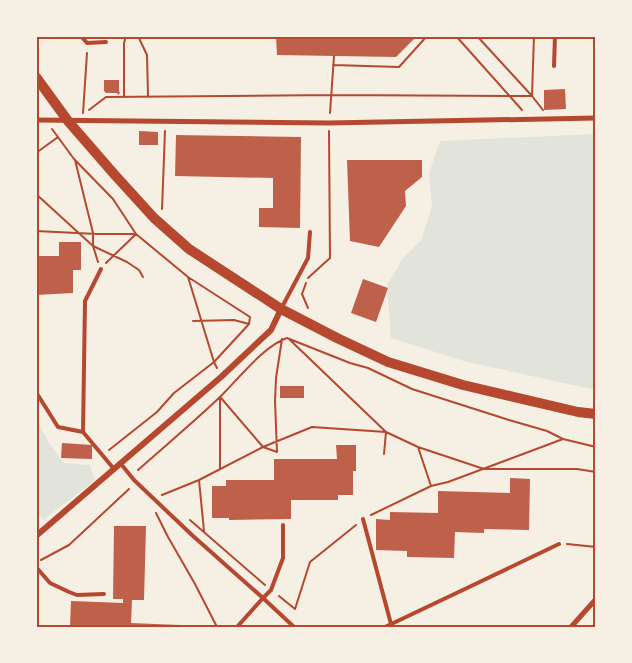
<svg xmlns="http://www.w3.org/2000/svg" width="632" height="663" font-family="'Golos Text',sans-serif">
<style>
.green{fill:#e2e4dc}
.building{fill:#bf614a}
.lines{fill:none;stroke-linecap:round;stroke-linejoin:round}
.path{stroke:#b5482f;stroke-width:2}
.service{stroke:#b5482f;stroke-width:4}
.pedestrian{stroke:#b5482f;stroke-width:5}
.minor{stroke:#b5482f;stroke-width:6}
.tertiary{stroke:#b5482f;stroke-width:10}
.neatline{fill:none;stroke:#b5482f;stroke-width:2}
</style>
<rect width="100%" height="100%" fill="#f6efe4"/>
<path class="green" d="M596,134V390L467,362L391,338L387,285L403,258L421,240L432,206L429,173L440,141Z
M36,418L49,443L64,463L90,465L95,480L43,520L36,510Z"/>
<path class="building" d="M276,36H417L396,57L277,55Z
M104,80H119V91L120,93L118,95L117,93H106L104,91Z
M565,89L566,109L544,110V90Z
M139,131L158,132V145H139Z
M176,135L301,137L300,228L259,227V208H273V178L175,176Z
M347,160H422V177L405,191L406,206L379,247L350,241Z
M59,242H81V270H73V293L36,295V256H59Z
M363,279L388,288L376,322L351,313Z
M280,386H304V398H280Z
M62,443L92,445V459L61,458Z
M336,445H356V471H353V495H338V500H291V519L229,520V518H212V486H226V480H274V459H337Z
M510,478L530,479L529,530L484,529V533L455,532L454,558L407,557V551L376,550V519L390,520V512L438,513V491L510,493Z
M114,526H146L144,600H132L131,623L180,625V627H70L71,601L123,603V599H113Z"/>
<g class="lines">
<path class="path" d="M138,36L147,55L148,96
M456,36L522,110
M477,36L532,96
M534,36L532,96L543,110
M333,65L399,67L427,36
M124,97V43L126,36
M89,110L106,97L331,95L532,96
M83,113L87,53
M330,113L334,56
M52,129L74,159L113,199L136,234L188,277L250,317L249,324L234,320L193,321
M36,153L58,137
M75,160L93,233V246L98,262
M36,194L93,246L127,262L139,270L143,277
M162,209L165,131
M36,231L97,234H135
M106,263L136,234
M188,277L214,362L217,368
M308,278L330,258L329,131
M306,283L302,294L308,308
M289,339L386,432L384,454
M220,397V468
M221,398L263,447L277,452L275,401L276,378L282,339
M418,447L431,486
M109,450L157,412L174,393L214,362L249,324
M138,470C166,445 195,421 221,396C238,379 265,345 287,338L350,363L368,368L412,389L509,420L547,431L563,439L596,447
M199,480L204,531
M162,495L199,480L263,447L312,427L386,432L418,447L484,469H577L596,472
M156,513L168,537L195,584L217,627
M371,515L431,486L448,482L563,439
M190,520L265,585
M567,544L596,547
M41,560L69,545L129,489
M279,596L295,609L310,562L356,525"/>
<path class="service" d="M81,36L87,43L106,42
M554,66L555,36
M101,269L85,301L83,432L114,469
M281,309L308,258L310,232
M36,392L58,427L83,432
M121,464L134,480L193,536L263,598L271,590L283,558V525
M363,519L391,624
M36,567L50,583L69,592L77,595L104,594
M237,627L263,598L294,627
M385,627L467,588L559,544"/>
<path class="pedestrian" d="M36,120L329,123L596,118
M571,627L596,599"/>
<path class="minor" d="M36,536L221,377L271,330L281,309"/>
<path class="tertiary" d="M36,77L68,121L114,174L154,218L189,249L281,309L337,338L388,362L463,385L578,412L596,414"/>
</g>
<rect width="632" height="663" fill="none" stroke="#f6efe4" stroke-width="75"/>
<rect x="38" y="38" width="556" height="588" class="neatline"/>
</svg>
